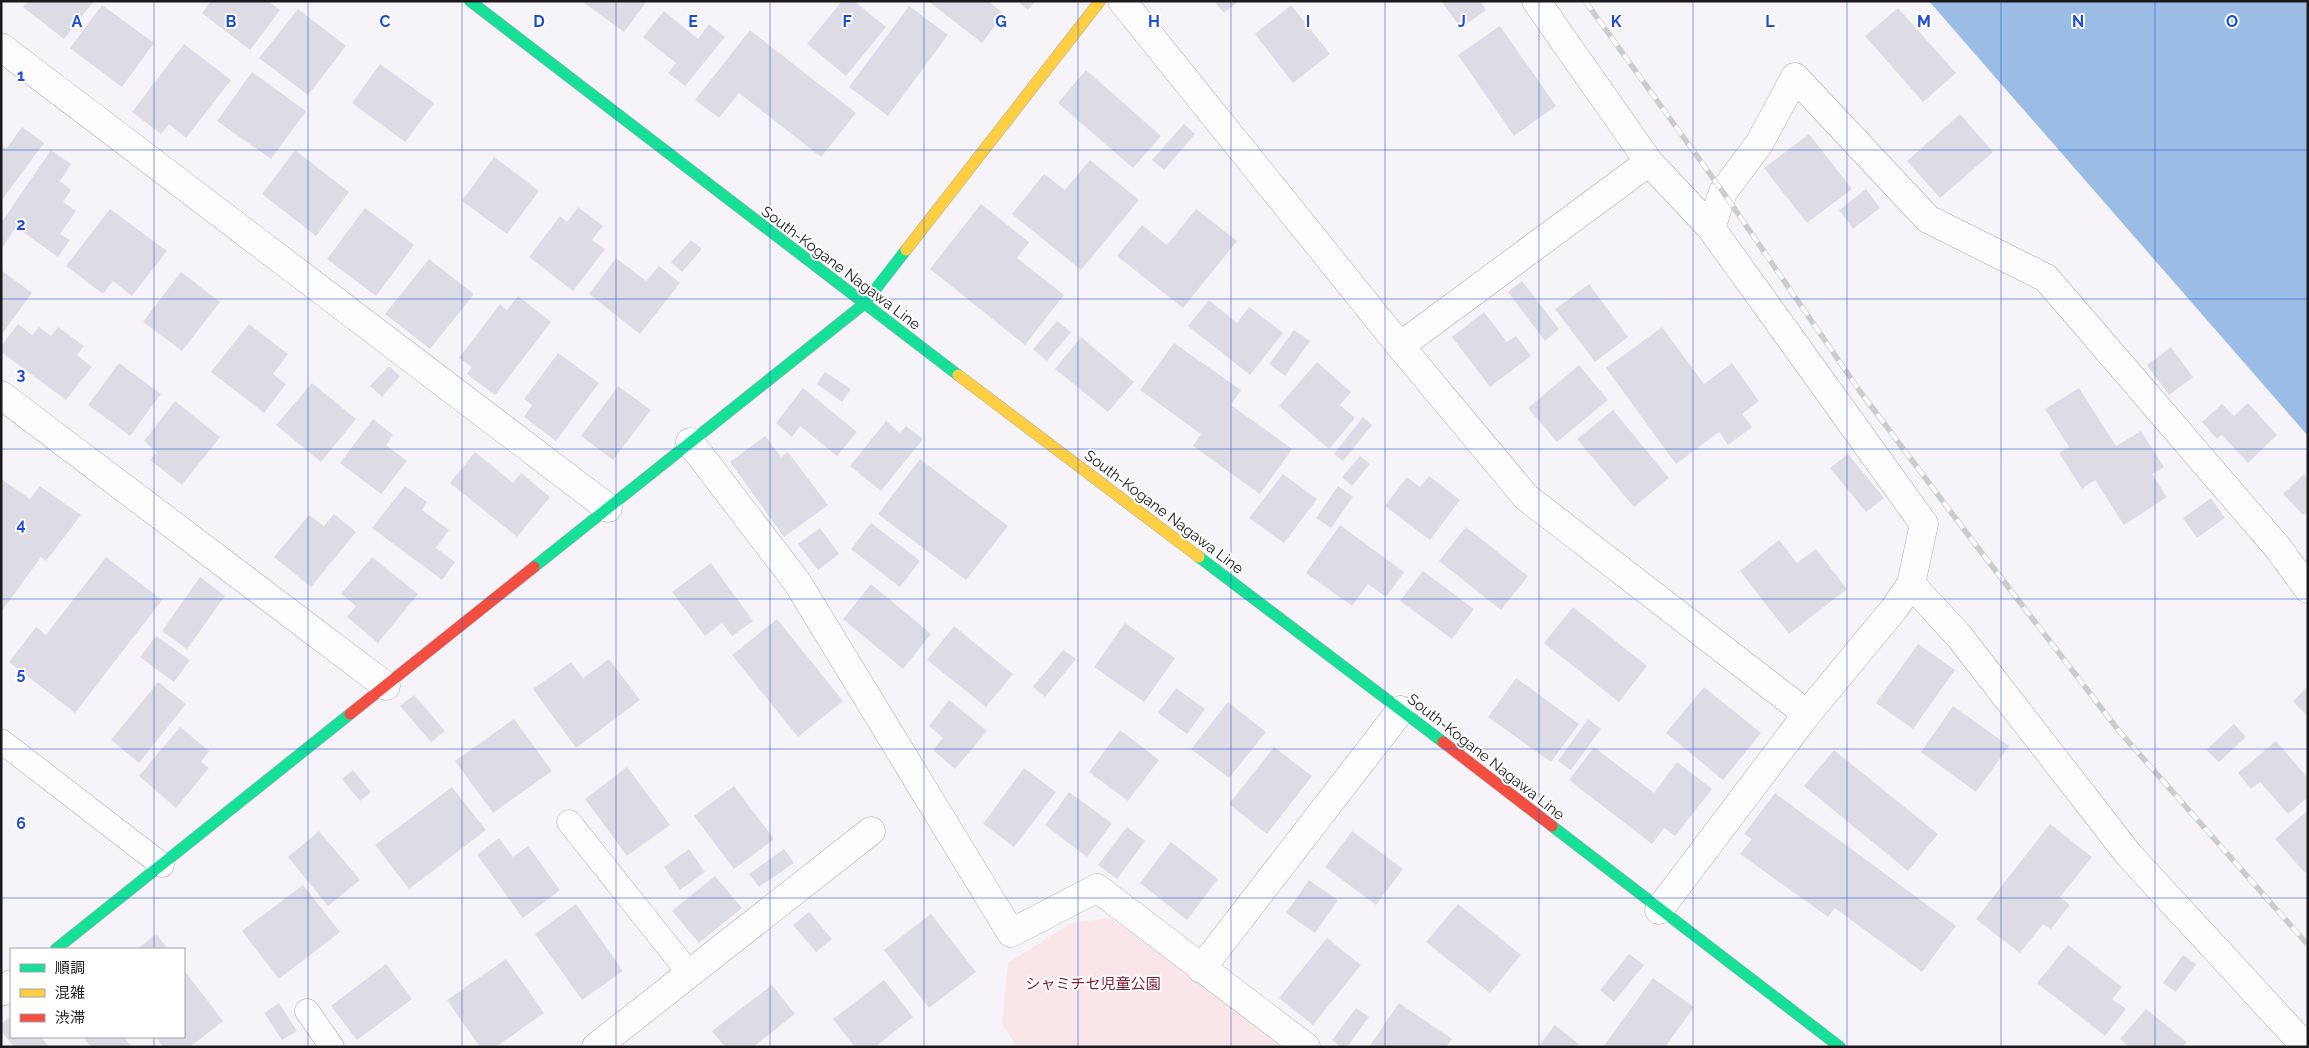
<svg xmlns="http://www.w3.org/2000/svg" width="2309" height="1048" font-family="Raleway,'Noto Sans JP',sans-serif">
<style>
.green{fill:#fae6e9}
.water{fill:#9bbde5}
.building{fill:#dddce4}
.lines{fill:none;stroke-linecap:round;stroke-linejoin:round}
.lane-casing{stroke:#aba9ac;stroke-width:25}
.street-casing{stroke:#aba9ac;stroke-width:29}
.fast-casing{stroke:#aba9ac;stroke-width:12}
.slow-casing{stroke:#aba9ac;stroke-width:12}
.jam-casing{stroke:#aba9ac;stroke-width:12}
.lane{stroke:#fefdfe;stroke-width:24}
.street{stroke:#fefdfe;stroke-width:28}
.fast{stroke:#16e098;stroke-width:11}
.slow{stroke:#ffcf43;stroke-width:11}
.jam{stroke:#f24e42;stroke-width:11}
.rail-casing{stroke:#cccccd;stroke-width:5.5}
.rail{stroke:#fff;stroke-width:4;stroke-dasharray:11;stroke-linecap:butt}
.grid{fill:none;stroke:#1d4ed8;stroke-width:1;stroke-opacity:0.55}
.labels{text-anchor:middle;stroke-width:4;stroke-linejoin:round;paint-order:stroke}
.street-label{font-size:15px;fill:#1b191c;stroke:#fff}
.park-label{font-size:15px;fill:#7e2132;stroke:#fff}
.grid-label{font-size:16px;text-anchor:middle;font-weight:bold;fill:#1d4ed8;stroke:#fff;stroke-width:4;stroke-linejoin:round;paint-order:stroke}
</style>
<rect width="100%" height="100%" fill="#f7f4f9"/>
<path class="green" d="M1111,918L1252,1021L1283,1047H1017L1002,1024L1008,963L1071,923Z"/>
<path class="water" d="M1929,1H2308V436L1948,23Z"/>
<path class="building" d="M28,1H94L64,39L23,7Z
M211,1H268L280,10L250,50L202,13Z
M586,1H647L624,32L584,3Z
M842,1H854L886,27L846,76L807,44Z
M928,1H988L1004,14L982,43Z
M1017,1H1035L1028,10Z
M1214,1H1239L1224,13Z
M1441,1H1480L1486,10L1461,28Z
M102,5L154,43L122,87L70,48Z
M1291,5L1330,54L1293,83L1255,34Z
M909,6L948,35L888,116L849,87Z
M1898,8L1956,73L1923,102L1865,36Z
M298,9L346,46L308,95L259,58Z
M664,11L698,39L709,24L725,37L685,86L668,73L676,63L643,37Z
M1500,26L1556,106L1514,136L1458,55Z
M750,30L856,113L821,157L739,93L719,118L695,100Z
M184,44L231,80L186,138L169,124L161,134L132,112Z
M380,64L434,103L405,142L352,103Z
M1086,70L1161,136L1133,168L1058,103Z
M252,72L306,111L271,159L217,121Z
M1960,114L1993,152L1940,198L1907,161Z
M1184,124L1195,134L1164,170L1152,160Z
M22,127L44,143L1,201V145L6,149Z
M1809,134L1852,189L1807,223L1764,168Z
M51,150L71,164L60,181L71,190L63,202L76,211L60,234L70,240L58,257L16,227L1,249V223Z
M295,150L349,192L316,236L262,194Z
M494,157L539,191L507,234L462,201Z
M1090,160L1139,200L1081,270L1012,214L1044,174L1065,190Z
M1866,189L1880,208L1853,229L1839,210Z
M981,204L1029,242L1017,258L1064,295L1025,345L930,269Z
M578,207L603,226L592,240L605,249L573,291L529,257L560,216L567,222Z
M365,208L414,245L376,296L327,259Z
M110,209L167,251L132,296L113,281L103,294L66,266Z
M1196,209L1237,241L1183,308L1117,256L1142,225L1167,245Z
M691,240L702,249L682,272L671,262Z
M616,258L646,281L659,266L680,283L640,334L589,294Z
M429,259L474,294L430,349L385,314Z
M1,270L32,293L1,335Z
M181,272L220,302L182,351L143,322Z
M1522,281L1559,329L1545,341L1508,292Z
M1589,284L1628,337L1595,362L1555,309Z
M518,296L551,322L495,395L467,374L472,367L459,358L500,304L507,310Z
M1209,300L1237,323L1249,307L1283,333L1250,375L1188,326Z
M1484,312L1507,342L1516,336L1531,356L1490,387L1452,337Z
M1057,321L1071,332L1047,361L1033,349Z
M18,324L32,335L39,327L51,336L58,327L84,346L77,355L92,367L66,400L1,352V346Z
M249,324L288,354L273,374L286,384L264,413L211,372Z
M1662,327L1704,384L1732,363L1759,401L1742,414L1752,427L1728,445L1719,432L1676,464L1606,368Z
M1294,330L1310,341L1285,376L1269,364Z
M1081,337L1134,382L1108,412L1055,369Z
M1174,343L1241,390L1231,405L1292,449L1260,494L1193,446L1201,434L1140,390Z
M2171,347L2193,377L2169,395L2147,365Z
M558,353L599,383L556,441L524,417L532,405L524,399Z
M1317,362L1351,392L1340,405L1355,418L1329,449L1279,406Z
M119,363L161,394L130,436L88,405Z
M1579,365L1608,400L1557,442L1528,408Z
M389,366L400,376L382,397L370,386Z
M825,372L851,389L842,402L817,384Z
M312,383L356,419L321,462L276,425Z
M618,386L651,410L613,460L581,436Z
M803,388L857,432L837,456L800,426L792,437L776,423Z
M2079,388L2116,446L2141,431L2164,467L2152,474L2167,497L2124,525L2095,480L2082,489L2059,453L2069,447L2045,409Z
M175,401L220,437L182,485L150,460L157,452L144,441Z
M2248,403L2277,435L2248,463L2222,435L2217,439L2202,422L2222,404L2234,416Z
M1613,410L1669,478L1634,507L1577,439Z
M1363,417L1372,425L1343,461L1334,454Z
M373,419L393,435L386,445L407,461L381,494L340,463Z
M886,421L900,433L906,426L923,439L881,491L850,466Z
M765,436L781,457L788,452L828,505L784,537L730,462Z
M475,452L513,483L521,473L550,497L517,537L450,483Z
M1848,454L1884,498L1866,512L1830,468Z
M1360,456L1370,464L1352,486L1342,477Z
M920,459L1008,526L966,580L878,514Z
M1283,474L1317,499L1284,543L1249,518Z
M2304,474L2308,479V511L2303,515L2283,494Z
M1429,476L1460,500L1430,540L1385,506L1407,477L1420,487Z
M1,479L30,499L40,486L81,515L46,561L41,557L1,612Z
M405,486L427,502L422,510L449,530L436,548L455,562L442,580L372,528Z
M1338,486L1353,497L1331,528L1316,518Z
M2211,498L2225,518L2197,538L2183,518Z
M334,514L356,532L311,587L274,557L309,515L324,526Z
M871,523L920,561L900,587L851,549Z
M1340,525L1404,572L1386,597L1368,584L1352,606L1306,573Z
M1466,527L1528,576L1501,610L1439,561Z
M820,528L839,554L818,570L798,544Z
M1779,540L1797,563L1816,549L1847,589L1789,634L1740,571Z
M106,557L162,600L75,713L9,662L36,627L46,635Z
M372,557L418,594L378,643L347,617L356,606L341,594Z
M711,563L753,621L732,636L722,623L705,636L672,592Z
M1423,571L1474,609L1452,639L1400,601Z
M200,577L225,596L187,649L162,631Z
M871,584L931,634L903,669L843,619Z
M1573,607L1647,666L1619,702L1544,643Z
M777,619L843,701L798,737L732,655Z
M1125,623L1175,658L1144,702L1094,667Z
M954,626L1013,674L986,707L927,660Z
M156,636L190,660L174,682L140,657Z
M1918,644L1955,670L1913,729L1876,703Z
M1063,650L1076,659L1045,697L1033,687Z
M609,659L640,700L576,748L533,689L571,662L583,678Z
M1516,678L1579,724L1551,762L1488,717Z
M158,682L186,704L139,763L111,740Z
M2308,686V717L2293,701Z
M1704,687L1761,733L1723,780L1666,733Z
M1176,688L1205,709L1187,734L1158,713Z
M414,695L445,731L431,742L400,706Z
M949,700L987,731L955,769L933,750L943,738L929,726Z
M1228,702L1266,732L1229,778L1191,749Z
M1953,706L2009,746L1976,792L1921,752Z
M514,719L552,771L493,813L455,761Z
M1588,719L1601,729L1571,770L1558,761Z
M2234,724L2246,737L2219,762L2206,750Z
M180,727L209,751L201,762L209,768L176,808L139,776Z
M1120,730L1159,760L1128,801L1089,772Z
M2276,741L2308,778V797L2288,814L2260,782L2251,789L2238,773Z
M1274,747L1312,776L1267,834L1229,804Z
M1594,747L1654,793L1677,762L1712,789L1675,836L1664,828L1652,844L1569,780Z
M1834,750L1938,834L1908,871L1804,786Z
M627,767L670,825L627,856L585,799Z
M1024,768L1056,792L1014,847L983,824Z
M353,770L371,792L360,801L342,779Z
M734,786L774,839L734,869L694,816Z
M452,787L486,830L409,889L375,845Z
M1069,792L1112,823L1087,857L1045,825Z
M1775,793L1956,926L1922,972L1835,908L1828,917L1740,854L1752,839L1744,834Z
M2308,810V871L2305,873L2275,839Z
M2050,824L2092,857L2060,897L2070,905L2051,929L2043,924L2020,953L1976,919Z
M1127,827L1145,841L1117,879L1098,865Z
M319,831L360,880L328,906L288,857Z
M1352,831L1403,869L1376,905L1325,867Z
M499,838L513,857L528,846L560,890L523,918L477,855Z
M1171,842L1218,879L1187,920L1140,883Z
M689,849L705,872L680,890L664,867Z
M784,849L794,863L759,887L749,874Z
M715,876L742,908L699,943L672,911Z
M1309,880L1338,900L1315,933L1286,913Z
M303,885L340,932L279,979L242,931Z
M576,904L623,971L582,1000L535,934Z
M1458,904L1521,955L1490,993L1426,942Z
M809,912L832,939L816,952L793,925Z
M931,914L976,972L929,1008L884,950Z
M156,934L168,949H137Z
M1327,938L1361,965L1313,1025L1279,998Z
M2068,945L2122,987L2112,999L2126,1009L2105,1036L2037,983Z
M1629,954L1644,965L1614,1002L1600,990Z
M2183,955L2196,964L2176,992L2163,983Z
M506,959L544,1013L496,1047H480L447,1000Z
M386,964L412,999L357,1040L331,1006Z
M184,970L223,1021L190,1047H163L156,1037H184Z
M1653,978L1694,1007L1665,1047H1603Z
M884,980L913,1017L875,1047H855L833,1019Z
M772,985L795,1014L753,1047H725L712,1031Z
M279,1003L297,1031L282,1040L264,1013Z
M1399,1003L1452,1039L1446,1047H1369Z
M1356,1008L1369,1017L1347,1047H1341L1332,1040Z
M2146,1009L2187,1042L2182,1047H2129L2120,1039Z
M11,1016V1037H41L49,1047H14L1,1031V1024Z
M1555,1025L1579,1044L1577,1047H1538Z
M83,1037H124L132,1047H91Z"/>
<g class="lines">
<defs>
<path id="lane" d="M1,741L162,865
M569,822L690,974
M307,1011L332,1047"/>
<path id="street" d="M1122,1L1400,346L1526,497L1807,714
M1536,1L1649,162L1711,228L1924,524L1911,584
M1,47L608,508
M1711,228L1723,192L1759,144L1795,77L1928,219L2046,278L2278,548L2308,589
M1400,346L1649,162
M1,395L386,686
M690,442L797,582L1011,933L1097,888L1306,1047
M1659,910L1807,714L1894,609L1911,584L1959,636L2129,855L2306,1047
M1201,969L1401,710
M1,992L11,984
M596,1047L871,831"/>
<path id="fast" d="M470,1L958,375
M1199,557L1443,742
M534,567L864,304L906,250
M1552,826L1840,1047
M56,949L350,714"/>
<path id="slow" d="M906,250L1100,1
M958,375L1199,557"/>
<path id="jam" d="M350,714L534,567
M1443,742L1552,826"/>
</defs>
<use href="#lane" class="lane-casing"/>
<use href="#street" class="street-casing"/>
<use href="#fast" class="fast-casing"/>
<use href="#slow" class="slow-casing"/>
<use href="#jam" class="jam-casing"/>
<use href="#lane" class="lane"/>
<use href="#street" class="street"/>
<use href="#fast" class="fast"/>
<use href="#slow" class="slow"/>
<use href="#jam" class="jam"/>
<defs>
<path id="rail" d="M1585,1L1723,192L1859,390L1975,544L2119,731L2308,945"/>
</defs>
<use href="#rail" class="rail-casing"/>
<use href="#rail" class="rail"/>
</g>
<path class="grid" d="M154,1V949M308,1V1047M462,1V1047M616,1V1047M770,1V1047M924,1V1047M1078,1V1047M1231,1V1047M1385,1V1047M1539,1V1047M1693,1V1047M1847,1V1047M2001,1V1047M2155,1V1047M1,150H2308M1,299H2308M1,449H2308M1,599H2308M1,749H2308M1,898H2308M154,1037V1047"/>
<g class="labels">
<g class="street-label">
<text transform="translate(841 268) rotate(37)" y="5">South-Kogane Nagawa Line</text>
<text transform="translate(1164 512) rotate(37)" y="5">South-Kogane Nagawa Line</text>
<text transform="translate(1486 757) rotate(38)" y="5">South-Kogane Nagawa Line</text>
</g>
<g class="park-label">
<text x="1093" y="989">シャミチセ児童公園</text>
</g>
</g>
<g class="grid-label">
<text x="77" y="27">A</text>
<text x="231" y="27">B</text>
<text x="385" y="27">C</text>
<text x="539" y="27">D</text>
<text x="693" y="27">E</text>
<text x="847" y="27">F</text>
<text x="1001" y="27">G</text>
<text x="1154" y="27">H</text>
<text x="1308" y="27">I</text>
<text x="1462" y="27">J</text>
<text x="1616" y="27">K</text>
<text x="1770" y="27">L</text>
<text x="1924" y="27">M</text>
<text x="2078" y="27">N</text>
<text x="2232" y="27">O</text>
<text x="21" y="81">1</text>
<text x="21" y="230">2</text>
<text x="21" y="380">3</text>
<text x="21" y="530">4</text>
<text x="21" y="679">5</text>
<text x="21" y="829">6</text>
</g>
<rect width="2309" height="1048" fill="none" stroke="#1b191c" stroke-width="5"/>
<rect x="10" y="948" width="175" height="90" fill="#ffffff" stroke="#a4a3a4"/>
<rect x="20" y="964" width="25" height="8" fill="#16e098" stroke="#a4a3a4"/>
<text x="55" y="973" font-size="15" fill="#1b191c">順調</text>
<rect x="20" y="989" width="25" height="8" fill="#ffcf43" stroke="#a4a3a4"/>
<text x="55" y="998" font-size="15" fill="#1b191c">混雑</text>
<rect x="20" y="1014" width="25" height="8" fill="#f24e42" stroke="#a4a3a4"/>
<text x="55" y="1023" font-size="15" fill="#1b191c">渋滞</text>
</svg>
